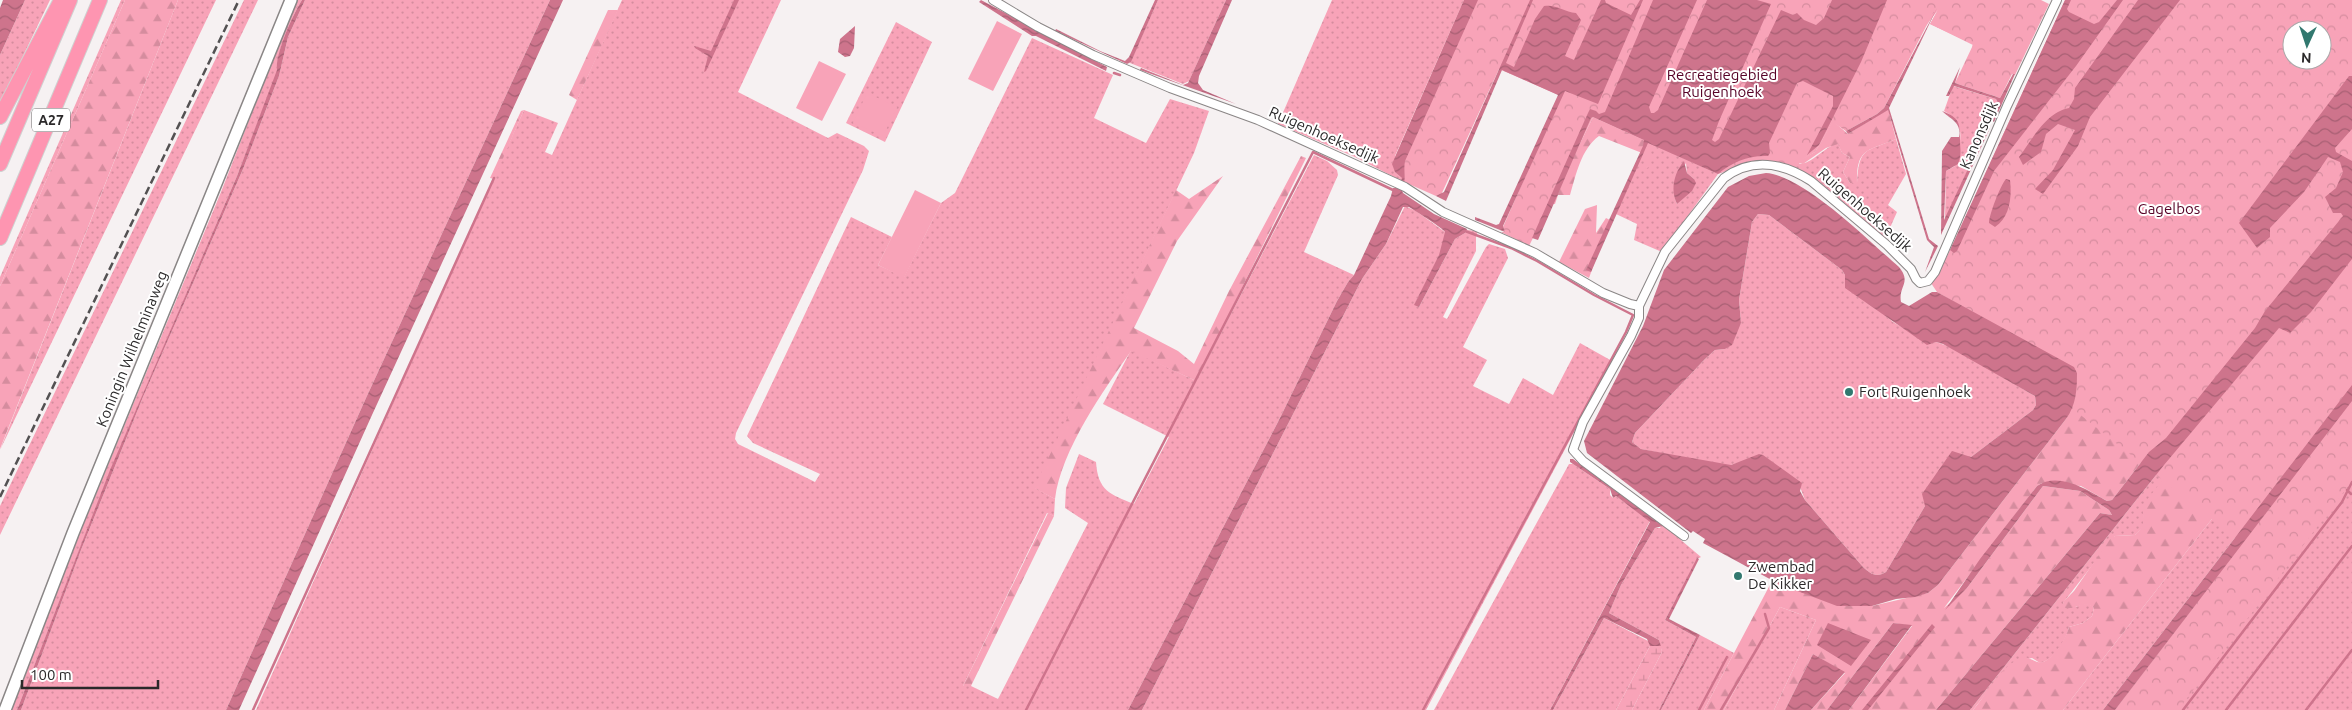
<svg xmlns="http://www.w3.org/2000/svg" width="2352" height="710" font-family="Ubuntu,sans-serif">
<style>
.grass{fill:url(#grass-dots);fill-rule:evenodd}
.forest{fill:url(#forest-firs)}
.wetland{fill:url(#wetland-marsh)}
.park{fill:url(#park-crowns);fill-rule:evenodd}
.pitch{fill:#f8a3b8}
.water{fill:url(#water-waves);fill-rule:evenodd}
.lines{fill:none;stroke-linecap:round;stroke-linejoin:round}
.stream{stroke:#ce748c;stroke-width:2.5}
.street-casing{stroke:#8a8686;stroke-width:10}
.secondary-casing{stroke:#8a8686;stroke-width:14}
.highway-casing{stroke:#d0d0d0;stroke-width:16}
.street{stroke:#fff;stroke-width:8}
.secondary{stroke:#fff;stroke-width:11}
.highway{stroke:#fe95b1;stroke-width:14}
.rail{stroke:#535152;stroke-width:2.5;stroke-dasharray:8 4;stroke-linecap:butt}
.poi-dot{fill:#32786f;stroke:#fff;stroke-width:2}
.labels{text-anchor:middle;stroke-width:4;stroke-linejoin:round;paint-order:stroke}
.shield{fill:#fff;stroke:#6b696a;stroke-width:1}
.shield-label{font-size:14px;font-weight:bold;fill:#2b292a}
.park-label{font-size:15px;fill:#570327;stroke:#fff}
.street-label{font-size:15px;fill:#2b292a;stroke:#fff}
.poi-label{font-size:15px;fill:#2b292a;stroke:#fff;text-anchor:start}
</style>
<defs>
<pattern id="grass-dots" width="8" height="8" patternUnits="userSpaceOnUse" patternTransform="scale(1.25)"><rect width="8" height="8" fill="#f8a3b8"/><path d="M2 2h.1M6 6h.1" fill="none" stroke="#d58c9e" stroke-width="1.8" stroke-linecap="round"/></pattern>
<pattern id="forest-firs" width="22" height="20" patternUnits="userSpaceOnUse" patternTransform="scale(1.25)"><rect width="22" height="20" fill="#f8a3b8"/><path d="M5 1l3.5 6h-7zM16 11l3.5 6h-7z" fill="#d58c9e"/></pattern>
<pattern id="wetland-marsh" width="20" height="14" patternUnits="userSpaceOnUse" patternTransform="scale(1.25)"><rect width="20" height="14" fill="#f8a3b8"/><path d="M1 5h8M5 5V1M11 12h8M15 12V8" fill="none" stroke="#d58c9e"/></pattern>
<pattern id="park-crowns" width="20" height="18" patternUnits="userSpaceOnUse" patternTransform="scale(1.25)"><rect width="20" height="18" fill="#f8a3b8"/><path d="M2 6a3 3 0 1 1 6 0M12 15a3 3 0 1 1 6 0" fill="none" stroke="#d58c9e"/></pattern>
<pattern id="water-waves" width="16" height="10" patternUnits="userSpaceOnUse" patternTransform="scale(1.25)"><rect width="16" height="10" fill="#ce748c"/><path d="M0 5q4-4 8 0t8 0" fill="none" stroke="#a75f73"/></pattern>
</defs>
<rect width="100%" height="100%" fill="#f6f1f2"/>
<path class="grass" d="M25,0H50L0,104V55Z
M121,0H125L0,286V277Z
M178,0H216L0,450Z
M244,0H258L0,535V506Z
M296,0H302C293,14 275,54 278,70L237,176L109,474L17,710H10L63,574L221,192Z
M305,0H550L366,398L226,710H21L81,550L143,397L243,169L279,76L288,37Z
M622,0H781L738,92L828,138L837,133L864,146L869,151L863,170L736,433L735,439L738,444L815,482L820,474L753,443L747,436L851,217L892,237L878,265L904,277L941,203L955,193L1032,38L1113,75L1094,118L1146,143L1170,99L1209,111L1194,153L1035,488L1055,499L1054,516L1047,513L963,686H971L998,699L1088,523L1065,508L1066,488L1079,454L1096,462C1098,491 1110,494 1134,504L1169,437L1103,404L1131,350L1196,381L1314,155L1327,161L1337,170L1338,175L1304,252L1354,275L1348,282L1337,301L1279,420L1128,710H256L524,110L558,123L545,152L552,155Z
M1158,0H1226L1189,81L1183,84L1130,63Z
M1332,0H1464L1395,156V172L1402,178V181L1355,157L1278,124Z
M1887,0L2045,14L1972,47L1973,44L1930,24L1938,10L1846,131L1833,122L1799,164C1812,164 1824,147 1838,143L1842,153L1850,157L1843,172L1850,183H1857C1859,146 1866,152 1896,139L1906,174L1888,205L1897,212L1885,239L1804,173L1785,164L1768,161L1744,164L1718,174L1662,252L1634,240L1637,224L1616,214L1642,154L1644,140L1718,174ZM1686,163L1687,173L1694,179L1677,204C1670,189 1679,177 1686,163Z
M896,22L932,42L885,142L846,123Z
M1953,86L1996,99L1998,103L1945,220L1946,171L1955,166C1959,144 1969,124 1944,111Z
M1405,206L1416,211L1445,232C1447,251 1423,287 1415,304L1419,307L1455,239L1465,233L1467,230L1478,231L1476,237V251L1443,317L1447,319L1486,247L1489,244L1505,249L1508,258L1463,347L1487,360L1473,386L1509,404L1523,378L1553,395L1580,343L1612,361L1426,710H1142L1362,279L1386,244Z
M1758,214L1769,215L1842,270L1845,275L1846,281L1893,322L1929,343L1936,342L1953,348L2035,396L2036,405L2033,410L1971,457L1925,506L1886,572C1876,578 1871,574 1863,567L1805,500L1800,487L1747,460L1731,465H1720L1641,449L1632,442L1635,433L1705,359L1715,350L1725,349L1741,323L1739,300L1752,222Z
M2279,328L2143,513C2146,524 2143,528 2135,535L2115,536L2063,603L2076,607C2082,604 2089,602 2094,608L2092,616L2083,623L2069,627C2067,639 2053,661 2040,663L2032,658L2015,662L2004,671L1973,710H1970L2164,465Z
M2352,385L2103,710H2063L2215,515Z
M2352,401V710H2115Z
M1569,464H1573L1610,489V495L1613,498L1616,496L1650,521L1550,710H1434Z
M1662,524L1701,557L1697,559L1665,620L1696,637L1659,710H1632L1662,652L1659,640L1609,613L1621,585L1655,528H1660Z
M1780,607L1816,620L1774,710H1724Z
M1604,618L1650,642V646L1616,710H1553Z
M1700,635L1734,653L1704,710H1661Z"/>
<path class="forest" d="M125,0H178L0,449V286Z
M608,10H618L577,100L569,95Z
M2336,30L2149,452L2112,500L2107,501L2081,486L2042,483L2037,486L1944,608L1967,588L2043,486L2080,491L2109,510L2112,515L2100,513L1936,710H1849L1912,626L1893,623L1827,710H1811L1845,673L1813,654L1785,710H1774L1816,620L1780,607L1724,710H1704L1773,579L1779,584L1872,606L1928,593L1938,585L2066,419L2075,399L2322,60Z
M1888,109L1896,139C1869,151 1856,147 1857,183H1850L1843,172L1850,157L1842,153L1838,144L1826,148L1803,164L1796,162L1815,152L1833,121L1848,134Z
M524,110L494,179L490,178L521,111Z
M1593,117L1644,140L1650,148L1651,165L1646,169L1642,153L1599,136C1581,149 1576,175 1570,195H1558L1555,204H1550Z
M1301,156L1306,158L1196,381L1131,351C1104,390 1061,450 1055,499L1034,488L1176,190L1189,199L1223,176L1177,241L1134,328L1178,351L1194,364L1229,291Z
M1597,205L1596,233L1606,218L1610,220L1589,278L1559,262L1585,209Z
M2178,460L2215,515L2063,710H1973C1988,693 2001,664 2024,657C2031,658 2038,664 2043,662C2053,659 2067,637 2069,627L2083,623L2092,616L2094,608C2085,600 2076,610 2065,608L2063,602L2074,591L2110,539L2115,536L2135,535C2147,525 2142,518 2143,505Z
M1048,513L1054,516L971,686H963Z"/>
<path class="wetland" d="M1650,646H1661L1662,652L1632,710H1616Z"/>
<path class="park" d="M1464,0H2041L2049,4L2015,75L2012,74L2000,98L1955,83L1973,45L1930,24L1938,10L1935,9L1884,108L1877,114L1846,131L1833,122L1815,152L1791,166C1765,157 1743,164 1718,174L1593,117L1529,246L1501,232H1505L1503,227L1561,96L1499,69L1441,195L1436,196L1402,181V178L1395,172L1392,164Z
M2065,0H2352V481L2178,710H2115L2242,543L2073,409L2077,373L1937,292L1931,283L1939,273L1950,250ZM2292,30H2322V60H2292Z"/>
<path class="pitch" d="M997,21L1022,34L993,91L968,79Z
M819,61L846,74L822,121L796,108Z
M867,93L897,107L883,136L853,123Z
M915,190L941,203L904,278L878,265Z"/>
<path class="water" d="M3,0H25L0,55V8Z
M302,0H305L288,37L279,76L243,169L143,397L81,550L21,710H17L110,470L237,176L277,70C275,54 293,14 302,0Z
M550,0H563L372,415L239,710H226L366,398Z
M734,0H739L706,71L704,72L708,56L695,48L694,46L711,51Z
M981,0L1107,67L1106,71L1036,36H1032L979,2Z
M1155,0H1158L1131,62L1127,64L1055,31L1056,29L1100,51L1125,61L1129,57Z
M1226,0H1232L1199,76L1198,83L1203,90L1236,104L1140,70L1141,68L1183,85L1188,83Z
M1464,0H1478L1405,161C1403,172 1407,178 1402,190L1403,193L1434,214L1467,229L1465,233L1455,239L1419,307L1414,305L1439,255L1445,232C1444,229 1414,210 1409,207H1403L1386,244L1362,279L1142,710H1128L1279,420L1337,301L1348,282L1354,275L1391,196L1393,188H1398L1402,178L1395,172L1392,164Z
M1530,0H1533L1506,63L1514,67L1535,19L1544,6C1556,4 1564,12 1576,13L1581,20L1565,56L1574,60L1601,0H1605L1606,3L1631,15L1640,0H1643L1598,104L1565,91L1503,226L1505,232L1475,220V217L1496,225L1499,224L1558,95L1502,70L1446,201L1436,196L1444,192Z
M1653,0H1697L1649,107L1651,113H1654L1658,110L1707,0H1757L1771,4L1719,121L1712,140L1715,142L1719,139L1781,10L1793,15L1797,13L1804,20L1816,25L1824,18L1832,0H1887L1861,62L1819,145L1807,155L1833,106V96L1803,81L1797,83L1769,143L1770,153L1768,156C1749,155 1732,162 1718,174L1648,143L1591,272L1586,270L1643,146L1644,140L1593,117L1591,118L1538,240L1532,238L1588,113L1590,109L1596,111L1599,114L1605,112Z
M2065,0H2071L2067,9L2069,12L2094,24L2099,22L2117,0H2123L2076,66L1994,171L1957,251L1954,253L1950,250Z
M2138,0H2180L2090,117L2078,146L2043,194L2035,189L2053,170L2075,130L2058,124L2046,134L2041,152L2023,165L2019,157C2032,140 2046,112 2069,108L2074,99L2075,88Z
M1937,8L1889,108L1929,239L1938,246L1925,272L1934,247L1927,240L1888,110L1848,134L1846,131L1877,114L1884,108Z
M855,26L854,48L850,56L845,57L838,52L840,39Z
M1960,67L1955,83L2000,98L2013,74H2015L1994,122L1991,120L1998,103L1996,99L1954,86L1949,96H1946Z
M2349,76H2352V129L2335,148L2336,152L2352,161V259L2311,312L2290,333L2279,328L2164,465L1970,710H1936L2100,513L2112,515L2109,510L2080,491L2043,486L1967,588L1945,610L1980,559L2037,486C2058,471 2088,490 2107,501L2112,500L2149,452L2166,438L2255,328L2265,311L2343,216L2341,213H2333L2325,197L2336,188L2343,172L2340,162L2328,157L2304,192L2270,228V237L2257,248L2239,223Z
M1942,111C1960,118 1960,123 1960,140C1960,150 1962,153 1958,164L1946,171L1944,220L1987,128H1990L1941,235L1942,151L1951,137H1959C1962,122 1950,119 1942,111Z
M1684,161L1687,173L1694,179L1696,183L1692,191L1677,204C1670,190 1674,173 1684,161Z
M1766,173C1803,175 1869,241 1899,267C1912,283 1898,286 1901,302L1909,306L1932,292H1937L2074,367L2077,373C2077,390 2076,405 2066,419L1938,585L1928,593L1915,597L1896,599L1872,606H1837L1779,584L1703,543L1705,539L1693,531L1691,533L1587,453L1584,441L1643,326L1664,270L1728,187L1749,176ZM1758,214L1769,215L1842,270L1845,275V288L1927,345L1936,342L1943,344L2035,396L2036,405L2033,410L1971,457L1952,451L1922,494L1925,506L1886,572C1876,578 1871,574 1863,567L1805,500L1800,491L1802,483L1763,455L1759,454L1731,465L1641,449L1632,442L1635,433L1705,359L1715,350L1725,349L1732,345L1741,323L1739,300L1752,222Z
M2006,179L2010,180C2012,197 2010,217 1995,227L1989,223C1989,215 2000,186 2006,179Z
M2352,385V401L2115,710H2103Z
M1570,459H1573L1663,526L1655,528L1621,585L1609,613L1659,640L1661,646H1650L1647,639L1604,618L1553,710H1550L1650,522L1616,496L1613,498L1610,489L1570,462Z
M1697,558L1699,559L1669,619L1700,635L1661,710H1659L1696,637L1665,620Z
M1828,623L1871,640L1851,666L1817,645Z
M1893,623L1912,625L1849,710H1827Z
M1932,624L1935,627L1868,710H1862Z
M1813,654L1845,672L1811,710H1785Z"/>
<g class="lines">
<path class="stream" d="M1114,73L1120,75
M2347,490L2351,494
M253,710L494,178
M1026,710L1313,152L1393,190
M1423,710L1626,332L1633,315L1594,295L1537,261L1511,248L1465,231
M1699,710L1727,657
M1721,710L1769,628L1765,614
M2183,710L2342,502L2352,482
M2226,710L2352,546
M2306,710L2352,650"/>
<defs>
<path id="street" d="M993,0L1038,27L1093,55L1170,88L1258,120L1405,187L1443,212L1535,253L1603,293L1630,304L1639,306
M1684,536L1583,461L1573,450L1583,422L1631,336L1639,318V306L1665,252L1724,178C1752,157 1783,163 1811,181L1887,245L1911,269L1916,279L1920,283L1928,281L1935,272L2007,106L2057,0"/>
<path id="secondary" d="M5,710L73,533L291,0"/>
<path id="highway" d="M0,117L61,0
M0,164L70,0
M0,238L100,0"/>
</defs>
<use href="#street" class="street-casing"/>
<use href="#secondary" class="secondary-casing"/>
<use href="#highway" class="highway-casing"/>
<use href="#street" class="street"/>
<use href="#secondary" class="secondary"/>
<use href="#highway" class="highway"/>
<path class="rail" d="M0,497L239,0"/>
</g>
<g class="poi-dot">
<circle cx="1849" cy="392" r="5"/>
<circle cx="1738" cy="576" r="5"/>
</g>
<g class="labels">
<rect class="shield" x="32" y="108.5" width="38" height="23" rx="4"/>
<g class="shield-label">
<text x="51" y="125">A27</text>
</g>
<g class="park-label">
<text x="1722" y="80">Recreatiegebied<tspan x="1722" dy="17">Ruigenhoek</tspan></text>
<text x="2169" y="214">Gagelbos</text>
</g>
<g class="street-label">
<text transform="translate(1324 135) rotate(24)" y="5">Ruigenhoeksedijk</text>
<text transform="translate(1979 135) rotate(-66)" y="5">Kanonsdijk</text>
<text transform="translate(1865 210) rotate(41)" y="5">Ruigenhoeksedijk</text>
<text transform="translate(132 349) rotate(-68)" y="5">Koningin Wilhelminaweg</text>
</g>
<g class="poi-label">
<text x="1859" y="397">Fort Ruigenhoek</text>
<text x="1748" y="572">Zwembad<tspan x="1748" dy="17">De Kikker</tspan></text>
</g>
</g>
<g transform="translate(2307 45) rotate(183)"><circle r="24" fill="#ffffff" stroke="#aaa9aa"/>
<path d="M0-4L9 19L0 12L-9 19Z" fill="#32786f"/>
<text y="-8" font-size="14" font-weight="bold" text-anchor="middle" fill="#2b292a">N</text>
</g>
<path d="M22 680v8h136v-8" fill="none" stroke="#2b292a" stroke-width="2.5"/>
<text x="30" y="680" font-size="15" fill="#2b292a" stroke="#ffffff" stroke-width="4" paint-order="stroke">100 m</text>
</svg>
